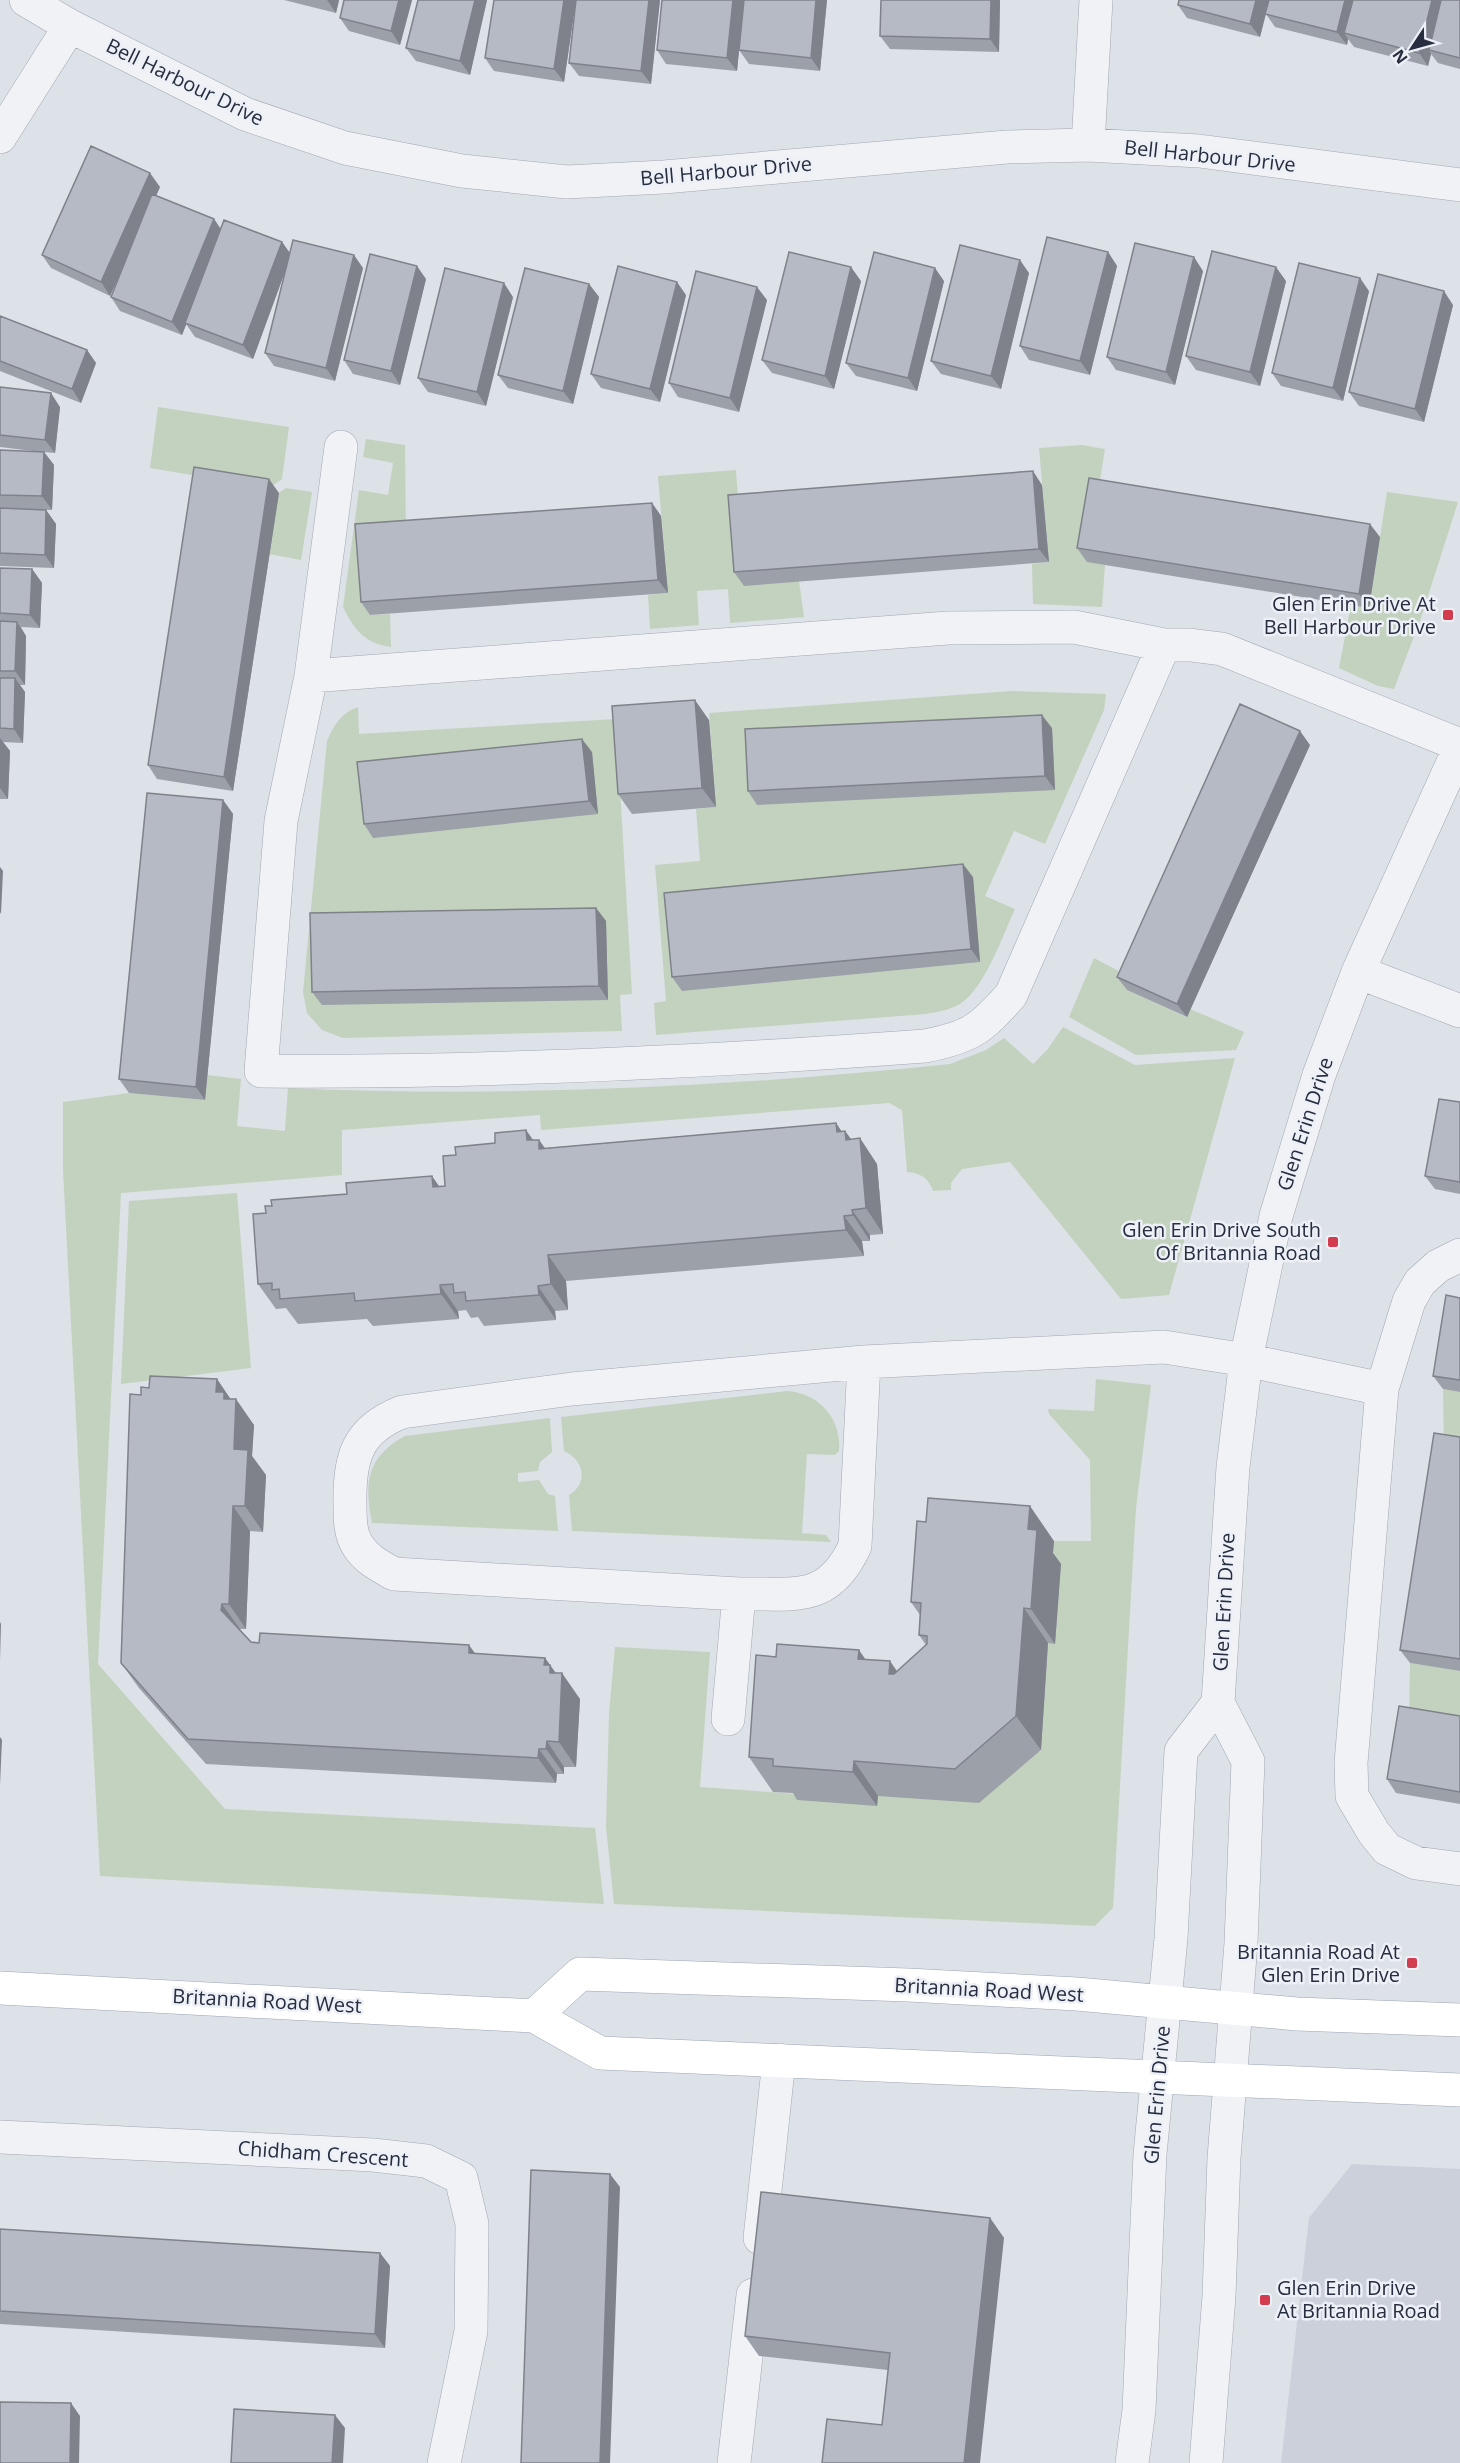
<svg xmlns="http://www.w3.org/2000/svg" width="1460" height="2463" font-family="'Open Sans',sans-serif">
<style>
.built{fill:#cbd0da}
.green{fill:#c3d2be}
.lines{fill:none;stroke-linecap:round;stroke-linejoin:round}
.minor-casing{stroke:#a2a8b2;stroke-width:34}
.major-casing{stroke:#9ca5b4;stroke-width:34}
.minor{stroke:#f0f2f6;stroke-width:33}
.major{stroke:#fff;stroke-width:33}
.wall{fill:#9ca0a9}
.shaded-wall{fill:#7f828a}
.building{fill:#b5bac5;stroke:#7f828a;stroke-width:1.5}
.poi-dot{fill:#d33c4e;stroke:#edf0f6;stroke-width:2}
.labels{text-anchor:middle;stroke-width:5;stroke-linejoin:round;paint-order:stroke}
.street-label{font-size:20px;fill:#262e3f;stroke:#edf0f6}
.poi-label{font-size:20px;fill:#262e3f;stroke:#edf0f6;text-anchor:end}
</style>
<rect width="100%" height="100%" fill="#dde1e8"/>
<path class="built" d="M1352,2164L1460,2169V2463H1281L1309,2218Z"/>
<path class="green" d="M158,407L289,427L282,479L269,488L150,468Z
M366,439L405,445L406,534L370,615L390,614L391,647C365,644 354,629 343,607L359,490L388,495L393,463L363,457Z
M1082,445L1105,449L1087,561L1105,565L1102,607L1033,604L1032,564L1049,562L1039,448Z
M736,470L744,585L799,581L804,617L730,623L728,589L697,591L699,625L650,629L648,595L668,593L658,476Z
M286,488L312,492L301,560L269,554L279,493Z
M1387,492L1458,502L1421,618L1394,689L1378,686L1339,668L1351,605L1369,607Z
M1012,691L1106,694L1104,710L1045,844L1014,831L985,896L1015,909C1002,936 983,996 954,1007C945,1011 935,1012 926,1014L656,1035L654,1003L666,1001L655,865L700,861L696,809L716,807L709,713Z
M358,707L359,734L616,719L632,994L620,995L622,1031L343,1038L322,1030L307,1013L303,992L327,741C334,725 341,713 358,707Z
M1094,958L1132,978L1127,990L1186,1017L1190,1009L1244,1032L1236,1050L1136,1055L1069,1017Z
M1063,1027L1135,1065L1235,1058L1169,1295L1121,1299L1010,1162L962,1169L951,1183V1190L933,1191C929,1178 920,1173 907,1172L902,1110L889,1103L541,1130L540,1115L342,1130V1175L121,1193L98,1664L225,1809L595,1828L604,1904L100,1876L63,1170V1102L129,1093L205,1100L207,1075L241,1079L237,1126L285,1131L288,1088C509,1098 730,1087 950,1064L986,1050L1004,1038L1033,1064L1047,1050Z
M237,1193L251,1368L121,1384L129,1201Z
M1096,1379L1151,1385L1136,1508L1113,1908L1095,1926L614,1904L606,1827L609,1714L615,1647L710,1652L700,1787L798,1794L878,1796L1041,1751L1048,1643H1055L1061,1565L1053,1563L1054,1541H1091L1090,1460L1049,1414L1048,1409L1094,1411Z
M1443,1389L1460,1392V1449L1444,1447Z
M787,1391C819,1393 842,1419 839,1451L835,1455L807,1454L802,1533L826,1535L831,1542L572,1531L569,1495C589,1483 584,1460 564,1451L561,1417Z
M550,1418L552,1452L540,1462L538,1471L518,1473V1482L539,1480L548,1494L555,1496L558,1531L372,1523C364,1482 367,1457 405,1436Z
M1410,1663L1460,1671V1728L1409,1719Z"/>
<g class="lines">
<defs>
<path id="minor" d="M26,0L70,26L245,114L345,148L462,171L567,182L664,177L1007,147L1088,145L1199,151L1460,185
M0,137L70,26
M1088,145L1096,0
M1164,645L1011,995C981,1029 971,1037 925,1046C704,1062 483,1073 261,1071L281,821L311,676L948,628L1074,627L1164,645H1190L1222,649L1460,745
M311,676L341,447
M1358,972L1460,1011
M1460,1255L1438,1266L1420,1282L1409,1301L1382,1389L1351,1763L1352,1796L1374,1833L1387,1849L1416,1863L1460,1869
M864,1362L855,1546C828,1604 795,1593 739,1594L394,1574C380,1566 367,1560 358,1546C350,1534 350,1519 350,1505C349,1459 356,1430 402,1412L572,1389L864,1362L1164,1347L1246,1360L1382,1389
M728,1719L739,1594
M0,2137L373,2155L426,2161L461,2178L472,2224L471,2331L444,2463
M760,2238L779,2060
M734,2463L753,2295
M1132,2463L1139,2410L1150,2154L1171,1938L1181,1751L1218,1703
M1206,2463L1219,2296L1224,2158L1241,1943L1248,1761L1218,1703L1233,1467L1246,1360L1276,1216L1319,1075L1358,972L1460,747"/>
<path id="major" d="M0,1988L534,2016L600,2053L1460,2090
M534,2016L580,1974L908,1985L1077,1994L1297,2014L1460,2020"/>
</defs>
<use href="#minor" class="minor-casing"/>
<use href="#major" class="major-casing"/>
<use href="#minor" class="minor"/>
<use href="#major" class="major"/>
</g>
<path class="wall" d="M284,0H339L336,13Z
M344,0H412L400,45L349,31L340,18Z
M418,0H487L470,75L416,61L406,48Z
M576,0L564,82L494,71L485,58Z
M660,0L651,84L579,76L569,63Z
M744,0L737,71L666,64L657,50Z
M827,0L820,71L749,64L739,50Z
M1000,0L999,52L890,49L880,36Z
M1460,0V69L1438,63L1431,54L1428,66L1354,47L1348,39L1347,45L1275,27L1266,14L1260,37L1187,18L1178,5Z
M160,187L156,196L214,219L221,229L282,242L290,253L363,268L335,381L274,366L265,353L285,272L253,359L195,337L186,324L182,335L120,311L111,297L118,278L110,296L51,268L42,255Z
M1108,252L1117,266L1090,375L1029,360L1020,346Z
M1203,271L1175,385L1116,370L1107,357Z
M1029,273L1001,389L941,374L931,361Z
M426,279L400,385L353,374L344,360Z
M861,281L834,389L772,373L762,360Z
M944,281L917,391L856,376L846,363Z
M1286,281L1260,386L1196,370L1186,356Z
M589,284L599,297L573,404L508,388L498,375Z
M1369,291L1343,401L1281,386L1272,373Z
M686,295L660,402L601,388L591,374Z
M513,297L486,406L428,392L418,378Z
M767,300L739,412L678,397L669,383Z
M1453,305L1424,422L1359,406L1349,392Z
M0,316L87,350L96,363L81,403L0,371Z
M0,387L60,407L55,453L44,452L54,465L52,510L0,508V450L41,452L0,447Z
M1042,485L1049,562L744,586L734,572Z
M279,493L233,791L157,779L148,765Z
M652,503L661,516L668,593L370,615L361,602Z
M0,508L46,510L56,524L54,568L0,566Z
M1380,537L1369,608L1087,562L1077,548Z
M0,568L32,569L42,583L40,628L21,627L26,636L25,685H20L25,692L23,743L3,742L10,751L8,799H0Z
M709,720L716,807L632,814L618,794Z
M1052,728L1055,790L757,805L748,791Z
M1310,745L1187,1017L1127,990L1117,977Z
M592,752L598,814L373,838L364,824Z
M223,800L233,814L205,1100L129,1093L119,1079Z
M973,877L980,962L682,991L672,977Z
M596,908L606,921L608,1000L322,1005L312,992Z
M1460,1102V1194L1435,1189L1425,1176Z
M836,1123L841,1131H845L851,1139L877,1164L883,1234L870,1235V1241H862L864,1256L566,1281L568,1310L555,1311L556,1320L484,1326L478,1317L471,1318L466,1310L458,1311L459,1319L373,1326L367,1319L298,1324L286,1308L276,1309L258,1284L266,1213L272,1206L347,1194L445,1186L456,1155L495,1143L526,1130L533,1140H539L545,1148Z
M1460,1298V1392L1443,1389L1433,1376Z
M217,1379L230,1399L254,1425L252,1456L266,1475L263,1532L250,1531L246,1629H240L251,1642L259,1643L545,1658L556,1673L580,1699L576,1767H564V1774H557L556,1783L206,1764L139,1688L121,1663L141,1395Z
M1460,1437V1671L1410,1663L1400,1650Z
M1054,1541L1053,1553L1061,1564L1055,1644L1048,1643L1041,1750L979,1803L878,1796L877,1806L797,1800L793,1793L773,1792L749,1757L776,1657L865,1659L897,1671L926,1645L919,1635L920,1615L911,1602Z
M1460,1716V1804L1396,1793L1387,1779Z
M990,2218L1004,2238L882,2425L888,2370L759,2356L745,2336Z
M0,2229L380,2253L390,2266L385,2348L0,2324Z"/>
<path class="shaded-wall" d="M327,0H339L336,13Z
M399,0H412L400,45L391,31Z
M475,0H487L470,75L460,61Z
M564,0H576L564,82L554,69Z
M649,0H660L651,84L641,71Z
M733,0H744L737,71L727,58Z
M816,0H827L820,71L811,58Z
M991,0H1000L999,52L990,39Z
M1256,0H1269L1260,37L1250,24Z
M1345,0H1358L1344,33L1348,39L1347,45L1337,32Z
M1432,0H1445L1429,50L1431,54L1428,66L1419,53Z
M150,173L160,187L110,296L101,282Z
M214,219L223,233L182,335L172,322Z
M282,242L291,255L253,359L243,345Z
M1108,252L1117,266L1090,375L1080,361Z
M354,255L363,268L335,381L326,368Z
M1194,257L1203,271L1175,385L1166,372Z
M1020,260L1029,273L1001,389L991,376Z
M417,266L426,279L400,385L391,371Z
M851,267L861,281L834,389L825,376Z
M1276,267L1286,281L1260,386L1250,372Z
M935,268L944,281L917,391L908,378Z
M1360,278L1369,291L1343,401L1333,388Z
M677,282L686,295L660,402L650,389Z
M504,283L513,297L486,406L477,392Z
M589,284L599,297L573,404L563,391Z
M757,287L767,300L739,412L730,398Z
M1444,291L1453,305L1424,422L1415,409Z
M87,350L96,363L81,403L72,389Z
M51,393L60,407L55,453L45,440Z
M44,452L54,465L52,510L42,496Z
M1033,471L1042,485L1049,562L1039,549Z
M269,479L279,493L233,791L224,777Z
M652,503L661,516L668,593L658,580Z
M46,510L56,524L54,568L45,555Z
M1370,524L1380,537L1369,608L1359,594Z
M32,569L42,583L40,628L30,615Z
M17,622L26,636L25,685L15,671Z
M15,678L25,692L23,743L14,729Z
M695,700L709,720L716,807L702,788Z
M1042,715L1052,728L1055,790L1045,776Z
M1300,731L1310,745L1187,1017L1177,1004Z
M0,738L10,751L8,799L0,788Z
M582,739L592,752L598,814L589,801Z
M223,800L233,814L205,1100L196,1087Z
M963,864L973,877L980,962L971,949Z
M0,867L3,871L1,914L0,912Z
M596,908L606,921L608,1000L599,986Z
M836,1123L846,1138L845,1131L861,1153L860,1138L877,1164L883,1234L866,1208L837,1132Z
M526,1130L544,1156L527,1140Z
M539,1140L556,1165L539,1149Z
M432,1176L450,1202L433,1187Z
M852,1210L870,1235V1241L853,1215Z
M844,1216L862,1241L864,1256L846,1230Z
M548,1255L566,1281L568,1310L551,1284Z
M440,1285L458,1311L459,1319L441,1294Z
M538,1286L555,1311L556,1320L539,1295Z
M217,1379L234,1404L236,1399L254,1425L252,1456L266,1475L263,1532L245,1506L234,1449L216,1392Z
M233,1506L250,1531L246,1629L229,1604Z
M1030,1506L1054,1541L1053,1553L1061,1564L1055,1644L1031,1609L1028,1529Z
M222,1604L240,1629L221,1610Z
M1024,1608L1048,1643L1041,1750L1016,1716Z
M0,1622L1,1624L0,1660Z
M469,1645L487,1670L469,1653Z
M859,1650L883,1685L858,1659Z
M545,1658L561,1681L562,1673L580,1699L576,1767L559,1742L544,1665Z
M890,1661L914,1696L889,1674Z
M0,1737L2,1740L0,1785Z
M547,1741L564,1767V1774L546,1749Z
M539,1749L557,1774L556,1783L538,1758Z
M854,1761L878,1796L877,1806L853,1772Z
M610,2174L620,2187L610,2463H600Z
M990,2218L1004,2238L980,2463H964Z
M380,2253L390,2266L385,2348L375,2334Z
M71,2403L80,2416L79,2463H70Z
M335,2415L345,2428L343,2463H332Z"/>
<path class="building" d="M344,0H399L391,31L340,18Z
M418,0H475L460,61L406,48Z
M494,0H564L554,69L485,58Z
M576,0H649L641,71L569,63Z
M662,0H733L727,58L657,50Z
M744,0H816L811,58L739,50Z
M881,0H991L990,39L880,36Z
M1179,0H1256L1250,24L1178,5Z
M1269,0H1345L1337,32L1265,14Z
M1353,0H1432L1419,53L1344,33Z
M1441,0H1460V58L1429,50Z
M91,146L150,173L101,282L42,255Z
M152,194L214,219L172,322L111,297Z
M224,220L282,242L243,345L185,323Z
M1047,237L1108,252L1080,361L1020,346Z
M293,240L354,255L326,368L265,353Z
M1135,243L1194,257L1166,372L1107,357Z
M960,245L1020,260L991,376L931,361Z
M1212,251L1276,267L1250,372L1186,356Z
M789,252L851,267L825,376L762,360Z
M874,252L935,268L908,378L846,363Z
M370,254L417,266L391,371L344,360Z
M1299,263L1360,278L1333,388L1272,373Z
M618,266L677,282L650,389L591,374Z
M445,268L504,283L477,392L418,378Z
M525,268L589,284L563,391L498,375Z
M696,271L757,287L730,398L669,383Z
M1378,274L1444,291L1415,409L1349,392Z
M0,316L87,350L72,389L0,361Z
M0,387L51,393L45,440L0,435Z
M0,450L44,452L42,496L0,495Z
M194,467L269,479L224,777L148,765Z
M1033,471L1039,549L734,572L728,495Z
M1089,478L1370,524L1359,594L1077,548Z
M652,503L658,580L361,602L355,524Z
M0,508L46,510L45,555L0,553Z
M0,568L32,569L30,615L0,613Z
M0,621L17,622L15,671H0Z
M0,678H15L14,729L0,728Z
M695,700L702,788L618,794L612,706Z
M1240,704L1300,731L1177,1004L1117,977Z
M1042,715L1045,776L748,791L745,729Z
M582,739L589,801L364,824L357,762Z
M147,793L223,800L196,1087L119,1079Z
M963,864L971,949L672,977L664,893Z
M596,908L599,986L312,992L310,913Z
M1439,1099L1460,1102V1182L1425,1176Z
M836,1123L837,1132L845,1131L846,1140L860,1138L866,1208L852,1210L853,1215L844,1216L846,1230L548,1255L551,1284L538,1286L539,1295L466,1301L465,1292L454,1293L453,1284L440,1285L441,1294L355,1301L354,1293L280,1299L279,1289L272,1290V1283L258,1284L253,1214L266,1213L265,1206H272L271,1200L347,1194L346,1183L432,1176L433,1187L445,1186L443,1156L456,1155L455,1147L495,1143V1133L526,1130L527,1140H539V1149Z
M1446,1295L1460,1298V1380L1433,1376Z
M150,1376L217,1379L216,1392H224V1399H236L234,1449L248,1450L245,1506H233L229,1604H222L221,1610L251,1642L259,1643L260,1633L469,1645V1653L545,1658L544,1665H550V1673H562L559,1742L547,1741L546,1749H539L538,1758L188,1739L121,1663L130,1394L141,1395V1387L149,1388Z
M1434,1433L1460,1437V1659L1400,1650Z
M928,1498L1030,1506L1028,1529L1037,1530L1031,1609L1024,1608L1016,1716L955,1769L854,1761L853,1772L773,1766V1759L749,1757L756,1655L776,1657L777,1644L859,1650L858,1659L890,1661L889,1674H894L927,1644V1636L919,1635L921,1603L911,1602L917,1521L926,1522Z
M1399,1706L1460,1716V1792L1387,1779Z
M531,2170L610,2174L600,2463H521Z
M761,2192L990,2218L964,2463H822L827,2419L882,2425L890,2353L745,2336Z
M0,2229L380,2253L375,2334L0,2311Z
M0,2402L71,2403L70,2463H0Z
M234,2409L335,2415L332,2463H231Z"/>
<g class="poi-dot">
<rect x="1442" y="609" width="12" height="12" rx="3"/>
<rect x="1327" y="1236" width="12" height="12" rx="3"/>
<rect x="1406" y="1957" width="12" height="12" rx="3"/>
<rect x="1259" y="2294" width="12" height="12" rx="3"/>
</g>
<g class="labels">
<g class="street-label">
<text transform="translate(185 82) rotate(26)" y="7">Bell Harbour Drive</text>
<text transform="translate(1210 156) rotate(6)" y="7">Bell Harbour Drive</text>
<text transform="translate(726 171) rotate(-5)" y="7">Bell Harbour Drive</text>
<text transform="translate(1305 1124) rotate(-72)" y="7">Glen Erin Drive</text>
<text transform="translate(1224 1602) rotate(-87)" y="7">Glen Erin Drive</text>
<text transform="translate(989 1990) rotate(3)" y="7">Britannia Road West</text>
<text transform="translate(267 2001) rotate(3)" y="7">Britannia Road West</text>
<text transform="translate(1157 2095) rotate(-85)" y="7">Glen Erin Drive</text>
<text transform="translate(323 2154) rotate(4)" y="7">Chidham Crescent</text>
</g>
<g class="poi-label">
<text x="1436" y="611">Glen Erin Drive At<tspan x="1436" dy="23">Bell Harbour Drive</tspan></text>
<text x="1321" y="1237">Glen Erin Drive South<tspan x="1321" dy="23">Of Britannia Road</tspan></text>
<text x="1400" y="1959">Britannia Road At<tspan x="1400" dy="23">Glen Erin Drive</tspan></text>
<text x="1277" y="2295" text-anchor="start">Glen Erin Drive<tspan x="1277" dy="23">At Britannia Road</tspan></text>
</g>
</g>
<g transform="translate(1412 48) rotate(234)" stroke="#edf0f6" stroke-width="4.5" paint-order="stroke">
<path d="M0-4.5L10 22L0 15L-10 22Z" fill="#262e3f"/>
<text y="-9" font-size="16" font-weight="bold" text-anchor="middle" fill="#262e3f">N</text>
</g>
</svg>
